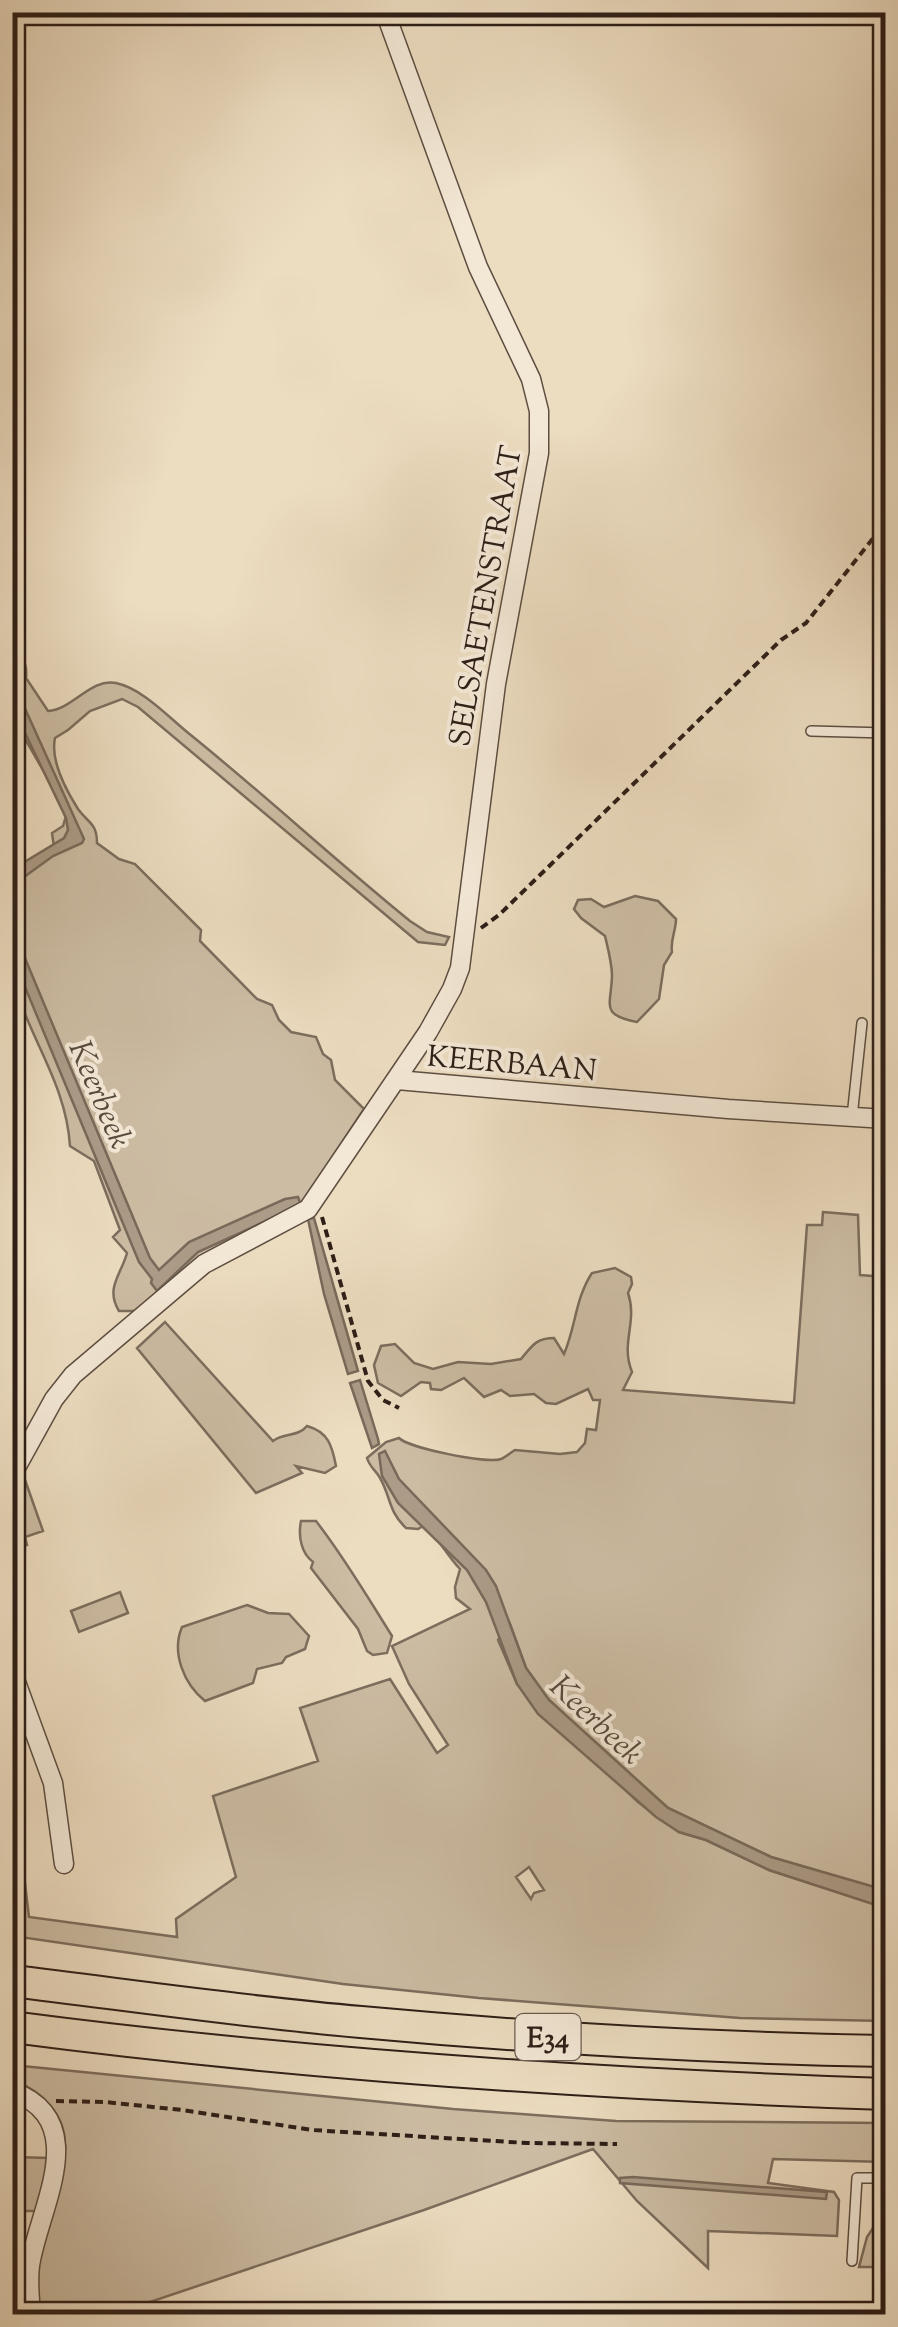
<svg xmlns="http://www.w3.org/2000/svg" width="898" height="2327" font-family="'Sorts Mill Goudy',serif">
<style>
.green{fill:#ccbca3;stroke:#7c6d5d;stroke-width:2.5;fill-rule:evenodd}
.water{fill:#ab9b87;stroke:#79695a;stroke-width:2.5}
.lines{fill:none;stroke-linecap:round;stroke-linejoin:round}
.lane-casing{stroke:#5d4e41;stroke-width:12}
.street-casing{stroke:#5d4e41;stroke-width:21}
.highway-casing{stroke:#2d1e17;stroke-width:34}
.path{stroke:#2d1e17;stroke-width:4;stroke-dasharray:8 5;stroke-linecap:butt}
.lane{stroke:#f3e8d6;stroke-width:9}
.street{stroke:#f3e8d6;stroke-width:18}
.highway{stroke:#ecdcc0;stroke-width:30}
.labels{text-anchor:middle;stroke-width:8;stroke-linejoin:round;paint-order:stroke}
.shield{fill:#f3e8d6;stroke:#685b50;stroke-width:2.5}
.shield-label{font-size:28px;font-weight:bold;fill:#2d1e17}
.street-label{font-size:30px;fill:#2d1e17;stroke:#f3e8d6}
.water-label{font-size:32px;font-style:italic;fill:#594a3e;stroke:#f3e8d6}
</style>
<rect width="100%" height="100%" fill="#ecdcc0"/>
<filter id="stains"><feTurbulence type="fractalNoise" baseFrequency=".002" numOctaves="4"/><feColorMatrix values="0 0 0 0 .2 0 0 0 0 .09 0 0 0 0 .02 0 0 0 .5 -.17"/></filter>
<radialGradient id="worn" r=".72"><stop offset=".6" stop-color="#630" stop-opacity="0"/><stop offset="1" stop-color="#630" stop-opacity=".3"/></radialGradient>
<path class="green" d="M12,623C13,629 12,635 13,640C19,656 28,659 26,678L48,711C74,709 90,678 116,683C144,689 170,719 192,736C266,796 336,861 410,921L427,932L449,937L445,945L418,942L138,707L122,699L90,711L68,730L55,738C50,761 66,790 78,809C88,823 97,823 97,843L119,859L135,864L201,930L200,941L257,999L272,1005L279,1020L291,1032L316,1037L323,1054L331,1060L335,1080L364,1109L301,1205L199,1257L135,1311H119C105,1288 121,1275 127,1253L113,1237L120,1230L94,1161L70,1146C66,1081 26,1035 13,976C7,950 13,910 13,883L54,847L52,833L63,826L66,816L55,791L13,718Z
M635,896L658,901L676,919C676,931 670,940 672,952L664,965L659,999L637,1022C600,1015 611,1006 612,976C612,963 608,949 605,936L581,918L574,909L578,900L591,899L604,907Z
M823,1212L858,1215L860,1275L886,1277L885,2021L740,2018L479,1998L343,1984L13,1936V1867H23L29,1917L177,1937L176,1919L236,1877L213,1796L318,1761L300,1708L390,1679L437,1753L448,1745L409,1684L392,1646L470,1609L456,1598L455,1587L460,1569C446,1554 439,1539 425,1525L418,1529L406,1528C388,1511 391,1497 380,1478C376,1470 370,1468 367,1458L386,1442L399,1438C409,1448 487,1464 501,1459C506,1457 510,1453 515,1450L560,1454L577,1452L585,1443L587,1429L596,1430L600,1400H593L588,1389L556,1404L546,1403L534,1394L510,1396L501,1390L484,1397L464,1378L441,1390L431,1389L430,1383L421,1382L401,1396L378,1383L374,1365L381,1346L395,1344L414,1363L433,1369L458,1362L491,1364L521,1359C532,1346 536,1338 554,1338L564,1354C576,1326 575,1299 592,1273L615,1268L631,1277L632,1284L628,1293C638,1322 620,1343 632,1372L623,1390L794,1403L807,1225H822ZM510,1624L526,1668L549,1700L668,1808L771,1857L865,1885L866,1901L769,1870L706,1840L679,1832L638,1802L517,1684L498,1640ZM529,1867L544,1890L534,1893L531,1899L516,1877Z
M165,1322L273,1441C283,1433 298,1437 307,1426C328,1432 332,1445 336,1466L325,1473L296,1466L302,1473L256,1493L137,1348Z
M24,1477L43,1531L25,1537L27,1545L13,1550V1492Z
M301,1521H316C344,1557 367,1596 392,1636L387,1653L373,1655L367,1651L358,1629L311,1568L313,1562C301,1553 298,1536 301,1521Z
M120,1592L128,1613L79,1632L71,1611Z
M247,1605L268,1613L289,1614L309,1636L305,1649L286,1657L282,1663L257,1669L253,1683L205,1701C184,1684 171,1653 182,1627Z
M12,2065L453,2109L616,2121L885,2123V2162L773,2159L768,2183L834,2192L839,2200L837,2236L708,2231V2268L637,2201L593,2149L424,2210L132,2308L134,2314H38V2258L65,2148C66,2114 43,2092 13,2080Z
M13,2157L49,2158L36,2211H13Z
M885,2210V2267H859L867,2237Z"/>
<path class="water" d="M13,682L84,839L82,843L53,856L13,885V869L64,838L68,830L66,818L13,708Z
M12,927L150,1258L159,1270L189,1242L285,1199L298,1197L301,1205L198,1252L157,1291L151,1283L152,1279L139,1262L13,958Z
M314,1218L358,1371L348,1374L324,1294L308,1219Z
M360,1380L378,1439L379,1444L372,1448L350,1383Z
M385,1451L399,1479L486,1570L496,1586L526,1668L549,1700L668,1808L771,1857L885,1890V1908L769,1870L706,1840L679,1832L656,1817L538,1714L517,1684L486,1602L467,1570L398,1503L382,1476L379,1454Z
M633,2177L827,2192L826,2199L620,2183V2178Z"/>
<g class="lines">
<defs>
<path id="lane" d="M811,731L886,733
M852,1117L862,1023
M852,2261L857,2178H886"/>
<path id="street" d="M397,1080L728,1109L886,1119
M12,1475L54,1399L73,1375L204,1264L308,1209L428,1032L452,989L460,968L496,684L539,453V411L531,379L478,267L385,12
M12,1671L53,1783L64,1864
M12,2091C91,2121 42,2202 31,2260C27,2278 30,2297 31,2314"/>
<path id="highway" d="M12,1981C128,1995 244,2012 361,2022C535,2038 710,2048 886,2051
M12,2027C302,2065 593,2084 886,2094"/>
</defs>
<use href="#lane" class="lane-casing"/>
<use href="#street" class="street-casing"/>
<use href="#highway" class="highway-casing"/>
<path class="path" d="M481,928L499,915L781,640L806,623L886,522
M322,1217L368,1381L383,1400L399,1408
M56,2101L105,2102L182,2110L312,2130L527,2143L617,2144"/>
<use href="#lane" class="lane"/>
<use href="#street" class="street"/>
<use href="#highway" class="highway"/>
</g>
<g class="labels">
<rect class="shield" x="515.5" y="2014" width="65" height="46" rx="8"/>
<g class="shield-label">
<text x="548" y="2047">E34</text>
</g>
<g class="street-label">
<text transform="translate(485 596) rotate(-80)" y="10">SELSAETENSTRAAT</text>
<text transform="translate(512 1063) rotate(5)" y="10">KEERBAAN</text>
</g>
<g class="water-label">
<text transform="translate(101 1094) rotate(67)" y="11">Keerbeek</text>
<text transform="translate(597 1719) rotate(43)" y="11">Keerbeek</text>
</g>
</g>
<rect width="898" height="2327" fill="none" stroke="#ecdcc0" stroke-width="50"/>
<rect x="15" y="15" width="868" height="2297" fill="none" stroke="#2d1e17" stroke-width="5"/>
<rect x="25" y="25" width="848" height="2277" fill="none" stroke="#2d1e17" stroke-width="2.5"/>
<rect width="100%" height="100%" filter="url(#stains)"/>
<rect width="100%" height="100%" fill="url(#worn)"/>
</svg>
